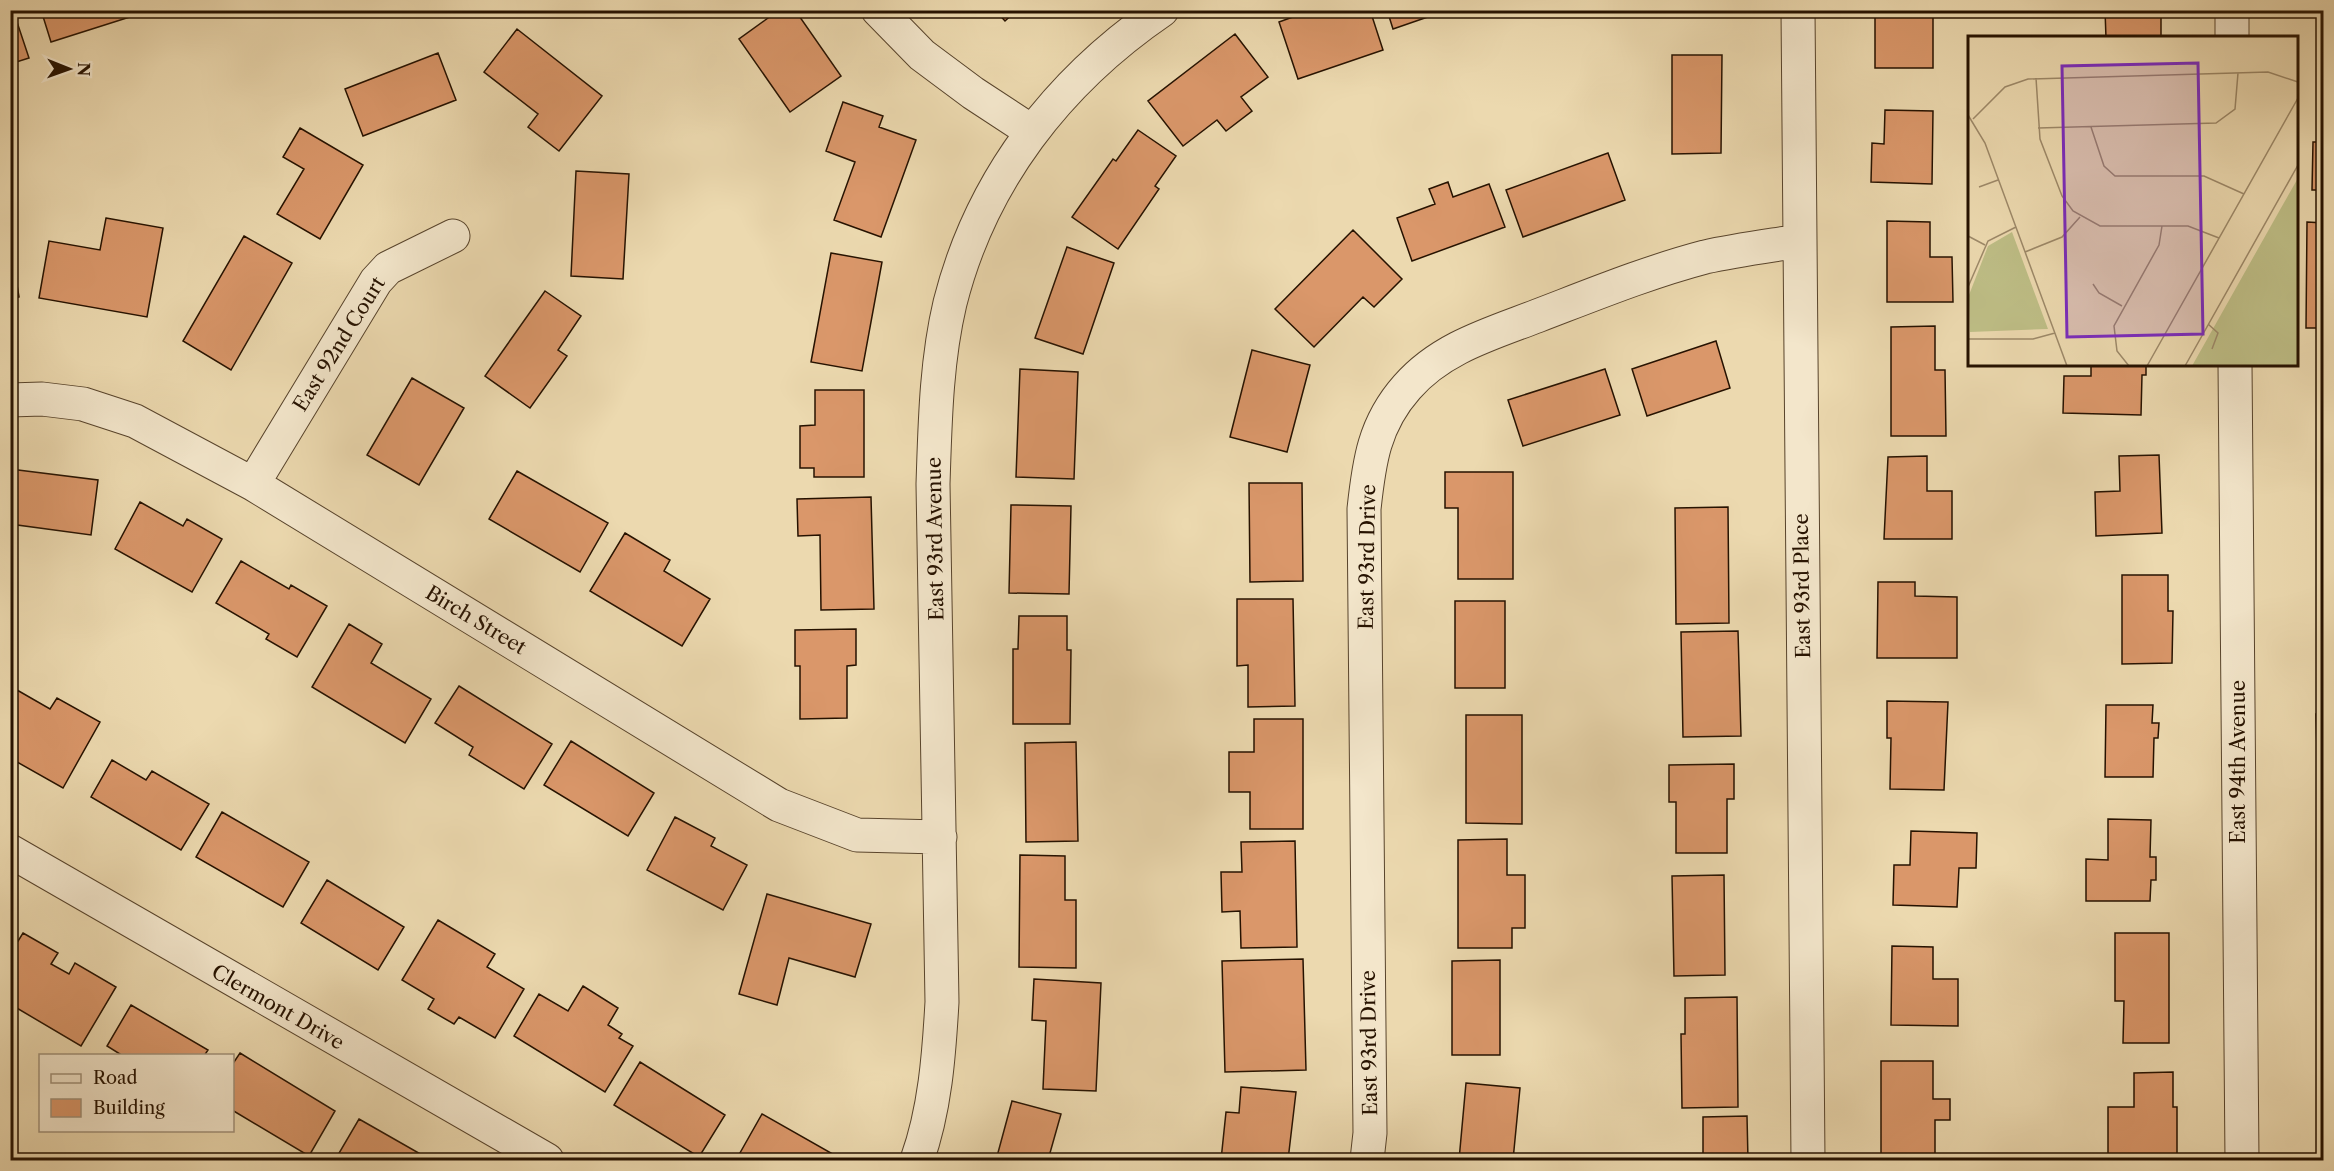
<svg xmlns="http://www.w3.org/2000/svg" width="2334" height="1171" font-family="'Libre Caslon Text',serif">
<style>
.building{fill:#da976a;stroke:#261200;stroke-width:1.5}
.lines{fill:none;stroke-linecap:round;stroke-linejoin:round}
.minor-casing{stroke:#58442c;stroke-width:35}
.minor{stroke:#f3e6cb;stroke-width:33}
.labels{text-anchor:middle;stroke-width:4.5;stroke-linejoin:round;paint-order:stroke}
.street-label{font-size:20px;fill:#261200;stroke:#f3e6cb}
.inset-road{fill:none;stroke:#9d8969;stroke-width:1.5}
.view{fill:#7b2cbf;fill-opacity:0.15;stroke:#7b2cbf;stroke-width:3}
.inset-edge{fill:none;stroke:#261200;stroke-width:3}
</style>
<rect width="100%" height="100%" fill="#ecd9af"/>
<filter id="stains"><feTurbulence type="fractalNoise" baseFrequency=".00333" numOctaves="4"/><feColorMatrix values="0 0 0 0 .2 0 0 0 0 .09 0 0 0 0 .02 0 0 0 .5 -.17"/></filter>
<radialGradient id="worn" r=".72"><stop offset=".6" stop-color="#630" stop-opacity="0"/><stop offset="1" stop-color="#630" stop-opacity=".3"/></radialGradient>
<path class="building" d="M10,10H13L29,58L10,64Z
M41,10H131L133,16L51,42Z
M779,10H795L841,76L790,112L739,39Z
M995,10H1017L1005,21Z
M1312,10H1370L1383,50L1298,79L1279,22Z
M1387,10H1448L1393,29Z
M1875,10H1933V68H1875Z
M2105,10H2161V38H2106Z
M2323,10H2324V69H2322Z
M517,29L602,96L559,151L528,127L538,114L484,72Z
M1235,34L1268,77L1241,97L1252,111L1226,131L1217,120L1183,146L1148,101Z
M438,53L456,100L363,136L345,89Z
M1672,55H1722L1721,153L1672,154Z
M843,102L883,116L879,127L916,140L881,237L834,220L855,162L826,151Z
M2318,107L2324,108V190H2312L2313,142H2317Z
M1885,110L1933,111L1932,184L1871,182L1872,143L1884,144Z
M300,128L363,165L320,239L277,214L304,169L283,157Z
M1138,130L1176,156L1155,186L1159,189L1118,249L1072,217L1113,159L1116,161Z
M1608,153L1625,200L1523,237L1506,190Z
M576,171L629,174L623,279L571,276Z
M1448,182L1453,197L1489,184L1505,227L1412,261L1397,218L1435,204L1429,189Z
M106,218L163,228L147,317L39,298L49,241L100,250Z
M1887,221L1930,222V257H1952L1953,302H1887Z
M2307,222L2324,223V328H2306Z
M1353,230L1402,279L1374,307L1363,297L1314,347L1275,309Z
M244,236L292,263L231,370L183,341Z
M10,243L19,297L10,299Z
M1067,247L1114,263L1083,354L1035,338Z
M831,253L882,262L862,371L811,362Z
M545,291L581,316L558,350L567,356L530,408L485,376Z
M1935,326V370H1945L1946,436H1891V327Z
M1716,341L1730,388L1647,416L1632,369Z
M1252,350L1310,365L1287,452L1230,437Z
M2318,352H2324V430H2318Z
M2091,364H2146V375H2142L2141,415L2063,413L2064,376H2091Z
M1020,369L1078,372L1074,479L1016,477Z
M1605,369L1620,415L1523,446L1508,400Z
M412,378L464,408L419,485L367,455Z
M815,390H864V477H814V468H800V426L815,425Z
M2159,455L2162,533L2096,536L2095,492L2120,491L2119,456Z
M1927,456V491H1952V539H1884L1888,457Z
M10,469L98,480L91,535L10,524Z
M517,471L608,523L580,572L489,519Z
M1445,472H1513V579H1458V508H1445Z
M1249,483H1302L1303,581L1250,582Z
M871,497L874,609L821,610L820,535L798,536L797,499Z
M140,502L183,526L187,519L222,539L192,592L115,549Z
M1011,505L1071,506L1069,594L1009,593Z
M1728,507L1729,623L1676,624L1675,508Z
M625,533L670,560L664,571L710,599L682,646L590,591Z
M241,561L289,589L291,585L327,606L297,657L266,639L269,634L216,603Z
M2122,575H2168V611H2173L2172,663L2122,664Z
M1878,582H1915V596L1957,597V658H1877Z
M2317,586H2324V693H2318Z
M1237,599H1293L1295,706L1248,707V665L1237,666Z
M1455,601H1505V688H1455Z
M1019,616H1067V650H1071L1070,724H1013V649H1018Z
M349,624L382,644L371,663L431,699L405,743L312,687Z
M856,629V665L847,666V718L800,719V666H795V630Z
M1738,631L1741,736L1683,737L1681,632Z
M459,686L552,744L524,789L469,755L473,747L435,723Z
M17,690L50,709L57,698L100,722L63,788L10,758V702Z
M1887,701L1948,702L1944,790L1890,789L1891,738H1887Z
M2106,705H2153L2152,723H2159L2158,738H2154L2153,777H2105Z
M2316,714H2324V751H2317Z
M1466,715H1522V824L1466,823Z
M1254,719H1303V829H1250V792H1229V752H1254Z
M571,741L654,793L628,836L544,785Z
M1076,742L1078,841L1026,842L1025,743Z
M112,760L146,780L152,771L209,804L181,850L91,797Z
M1734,764V799H1727V853H1676V802H1669V765Z
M222,812L309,862L283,907L196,857Z
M675,817L715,838L711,846L747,865L723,910L647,870Z
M2108,819L2151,820L2150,857H2156V880H2151L2150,901H2086V859L2108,860Z
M1911,831L1977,833L1976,868H1959L1957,907L1893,905L1894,865H1910Z
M1507,839V875H1525V928H1512V948H1458V840Z
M1295,841L1297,947L1241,948L1240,911L1222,912L1221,872H1242L1241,842Z
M1020,855L1065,856V900H1076V968L1019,967Z
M1724,875L1725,975L1674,976L1672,876Z
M327,880L404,927L378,970L301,923Z
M767,894L871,924L855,977L789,958L777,1005L739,994Z
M438,920L495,954L487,967L524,989L495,1038L459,1017L454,1024L428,1009L434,999L402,980Z
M23,933L58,953L51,964L69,974L75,963L116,987L81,1046L10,1004V954Z
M2115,933H2169V1043H2123L2124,1001H2115Z
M1892,946L1933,947V979H1958V1026L1891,1025Z
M1303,959L1306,1070L1225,1072L1222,961Z
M1500,960V1055H1452V961Z
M1034,979L1101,983L1096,1091L1043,1089L1046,1021L1032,1020Z
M583,986L618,1008L608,1025L622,1034L619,1038L633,1046L605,1092L514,1036L539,994L568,1011Z
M1737,997L1738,1107L1682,1108L1681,1034H1685V998Z
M131,1005L208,1050L204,1056H123L107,1046Z
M240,1053L335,1111L309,1156L232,1110V1065Z
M1881,1061H1933V1099H1950V1120H1935V1160H1881Z
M640,1062L725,1115L699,1157L614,1105Z
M2173,1072V1107H2177V1155H2108V1107H2134V1073Z
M1466,1083L1520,1088L1513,1160H1459Z
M1241,1087L1296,1092L1288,1160H1221L1226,1112L1239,1113Z
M1012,1101L1061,1114L1048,1160H996Z
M762,1114L838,1157L836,1160H736Z
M1747,1116L1748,1160H1703V1117Z
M359,1119L431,1160H335Z"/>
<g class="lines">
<defs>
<path id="minor" d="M878,10L922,55L973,93L1031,131
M1798,10L1808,1160
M2232,10V38
M2235,364L2242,1160
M10,400L42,399L83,404L135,421L253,484L779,805L857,835L940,837
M253,484L376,281L388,268L453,236
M10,851L547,1160
M917,1160C935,1110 939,1055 942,1002L933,484C935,424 936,362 950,303C981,180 1058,81 1162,10
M1367,1160L1370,1133L1364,509C1369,462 1374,424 1407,387C1441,348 1490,334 1537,316C1592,295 1648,272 1705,257C1736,250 1768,246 1799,241"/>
</defs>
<use href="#minor" class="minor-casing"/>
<use href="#minor" class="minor"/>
</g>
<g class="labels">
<g class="street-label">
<text transform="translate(339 344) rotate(-58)" y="7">East 92nd Court</text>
<text transform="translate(935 539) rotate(-91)" y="7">East 93rd Avenue</text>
<text transform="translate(1367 557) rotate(-89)" y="7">East 93rd Drive</text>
<text transform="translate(1802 586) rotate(-91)" y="7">East 93rd Place</text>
<text transform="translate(476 620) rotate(31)" y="7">Birch Street</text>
<text transform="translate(2238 762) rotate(-90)" y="7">East 94th Avenue</text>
<text transform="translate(278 1007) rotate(30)" y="7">Clermont Drive</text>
<text transform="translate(1369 1043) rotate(-91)" y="7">East 93rd Drive</text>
</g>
</g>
<g transform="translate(1968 36)">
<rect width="330" height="330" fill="#ecd9af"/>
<path d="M330,142V330H224L313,172ZM44,196L80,293L2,296L1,259L20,210Z" fill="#bebe86"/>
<path class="inset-road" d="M68,42L72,103L94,160L105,175L132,190H220L251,202M0,79L17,107L99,330M5,83L37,51L60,43L300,36L330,46M123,91L136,130L147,140H236L276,158M70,92L248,87L267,73L270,37M11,151L30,144M0,200L17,209M57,216L94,201L112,181M125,248L131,257L154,270M0,251L20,205L48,191M240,288L250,297L244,313M0,303H65L87,297M161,330L149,315L146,290L191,209L194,190M179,330L330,62M217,330L330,129"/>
<path class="view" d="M230,27L235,298L99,301L94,30Z"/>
<rect width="330" height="330" class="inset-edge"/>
</g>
<rect width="2334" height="1171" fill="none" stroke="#ecd9af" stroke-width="36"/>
<rect x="12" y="12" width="2310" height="1147" fill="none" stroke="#261200" stroke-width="3"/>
<rect x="18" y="18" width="2298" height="1135" fill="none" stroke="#261200" stroke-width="1.5"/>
<rect x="39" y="1054" width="195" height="78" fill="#f3e6cb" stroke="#a1917a" stroke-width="1.5"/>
<rect x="51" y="1074" width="30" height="9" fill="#f3e6cb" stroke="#a1917a" stroke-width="1.5"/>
<text x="93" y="1084" font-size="18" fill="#261200">Road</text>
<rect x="51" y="1099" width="30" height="18" fill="#da976a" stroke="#a1917a" stroke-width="1.5"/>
<text x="93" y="1114" font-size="18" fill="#261200">Building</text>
<g transform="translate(69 69) rotate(91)" stroke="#f3e6cb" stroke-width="4.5" paint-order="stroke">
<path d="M0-4.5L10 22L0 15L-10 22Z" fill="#261200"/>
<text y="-9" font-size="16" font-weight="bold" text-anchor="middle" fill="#261200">N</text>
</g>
<rect width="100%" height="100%" filter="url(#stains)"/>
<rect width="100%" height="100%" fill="url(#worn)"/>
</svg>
